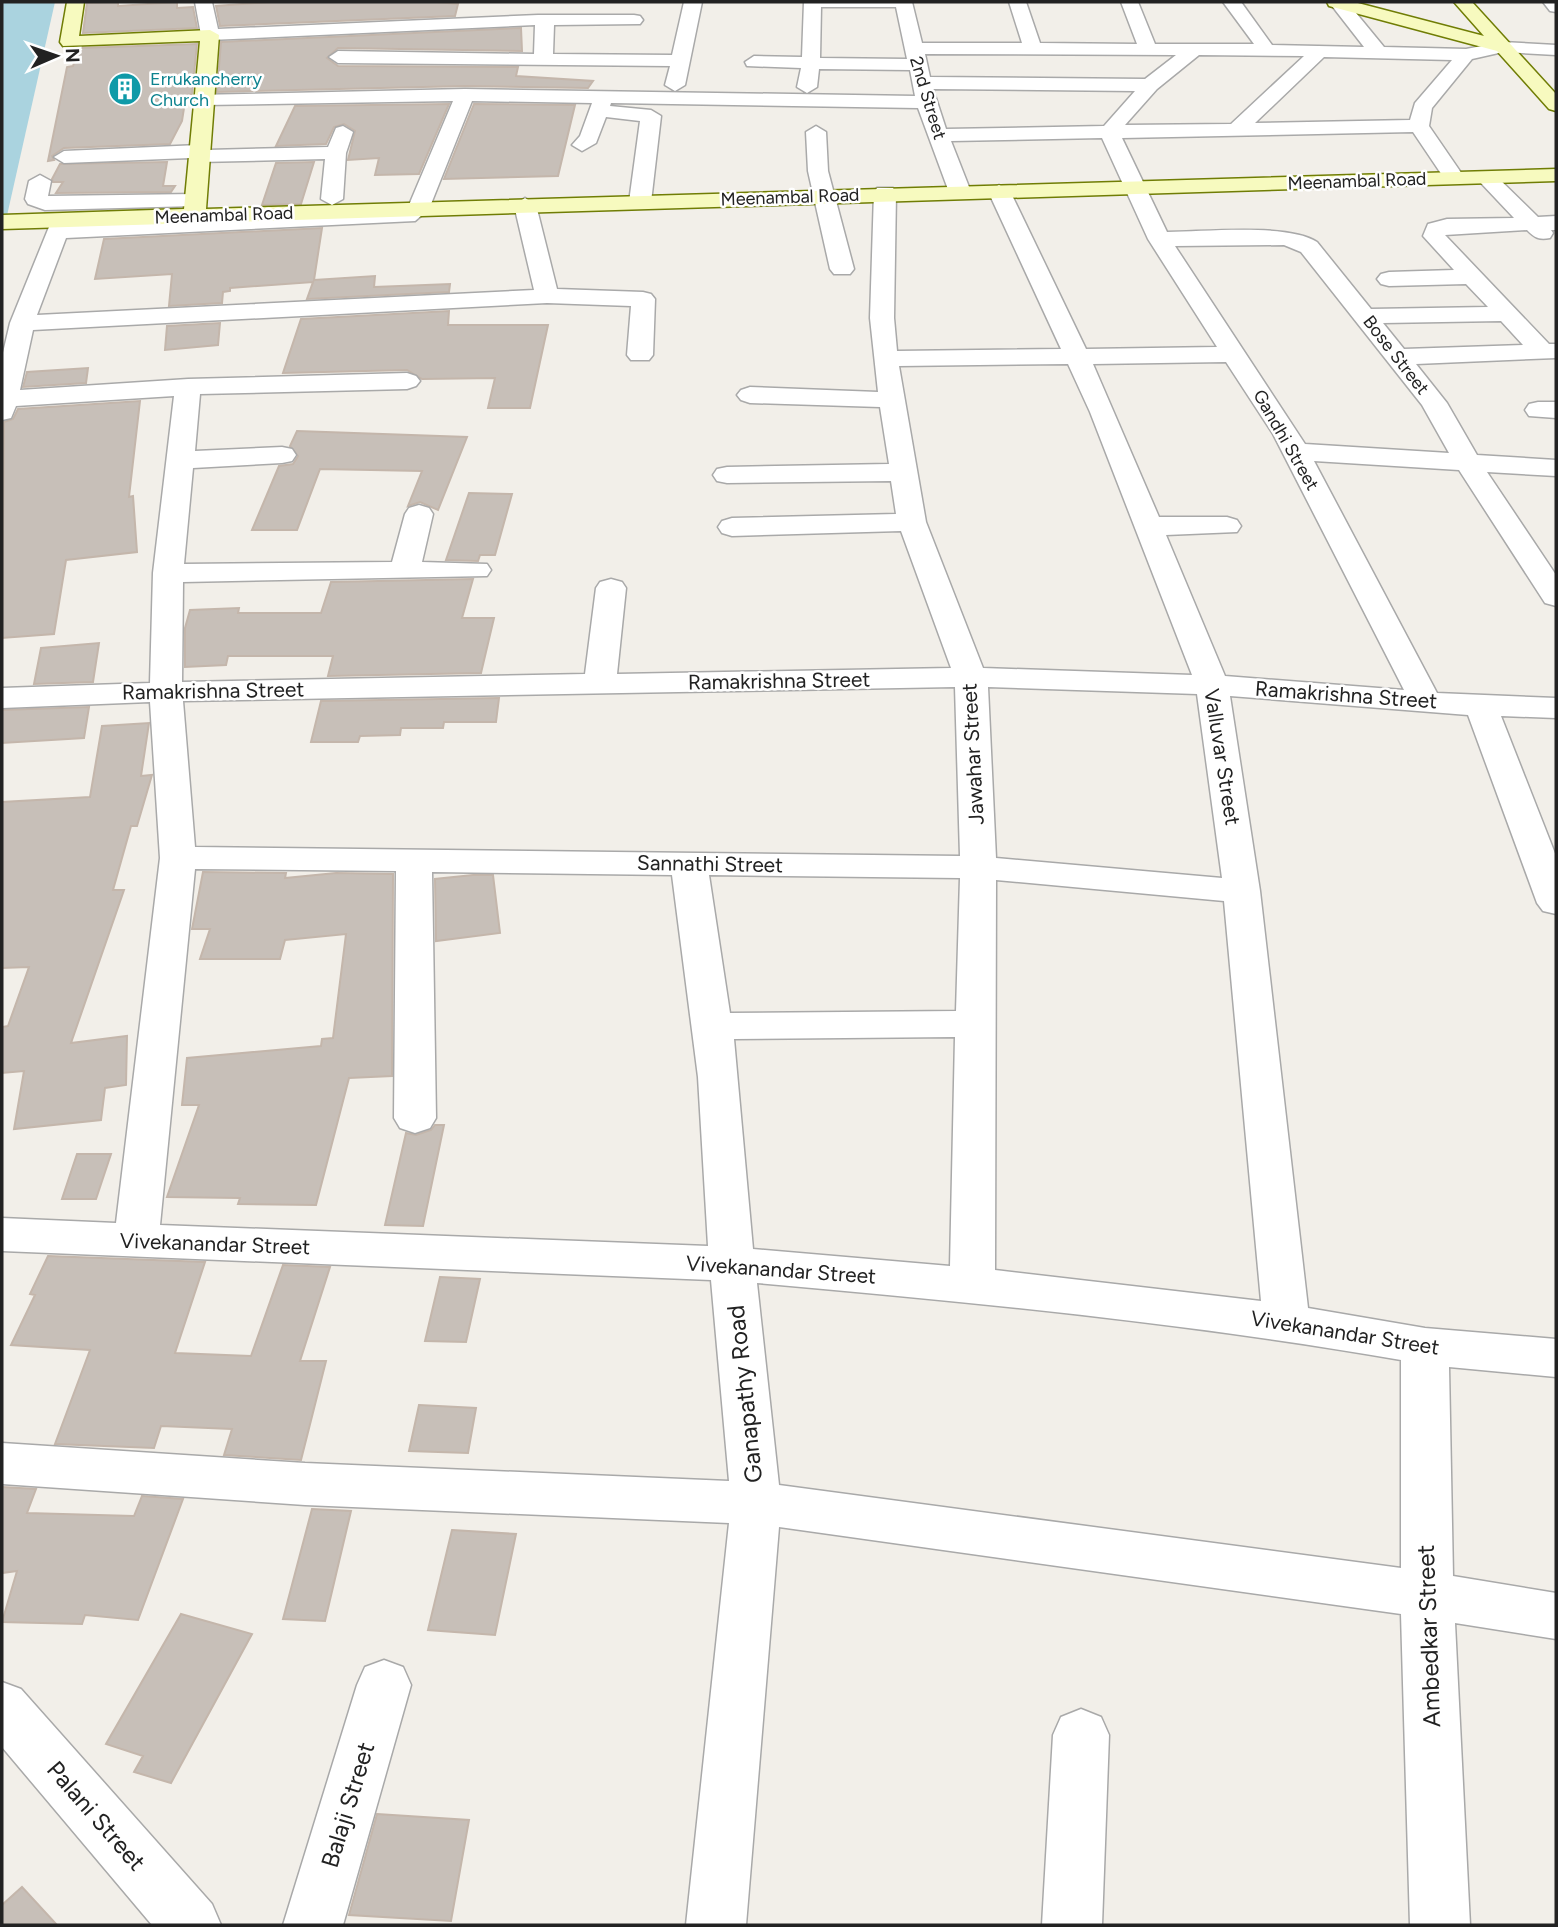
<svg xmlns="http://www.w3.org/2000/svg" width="1558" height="1927" font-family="Figtree,sans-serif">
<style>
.water{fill:#aad3df}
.building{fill:#c7bfb8;stroke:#c4b6ab;stroke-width:2}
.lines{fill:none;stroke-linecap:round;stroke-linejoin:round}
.street-casing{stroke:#a9a9a9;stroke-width:3}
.secondary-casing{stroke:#707d05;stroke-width:3}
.street{fill:#fff;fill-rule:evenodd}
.secondary{fill:#f7fabf;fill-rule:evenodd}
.labels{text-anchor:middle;stroke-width:5;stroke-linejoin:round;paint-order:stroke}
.far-culture-label{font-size:18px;fill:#0d838f;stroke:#fff;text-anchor:start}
.far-street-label{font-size:18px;fill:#222;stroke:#fff}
.street-label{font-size:21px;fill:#222;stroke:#fff}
.near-street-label{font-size:24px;fill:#222;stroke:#fff}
</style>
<rect width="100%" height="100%" fill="#f2efe9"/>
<path class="water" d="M2,2H55L6,220H2Z"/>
<path class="building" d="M118,2V6L177,2V8L193,7L197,28L83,33L87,3Z
M271,2H437L458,4L455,16L220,26L216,6Z
M521,28L522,51L338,48L327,58L338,66L518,67L516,76L593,81L588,88L465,86L217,92L221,42Z
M197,44L192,94L186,95L182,121L170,144L64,148L52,156L54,160L48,161L67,67L73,66L79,48Z
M449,104L419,174L375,175L379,158L348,160L355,131L344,124L334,127L326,144L276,146L295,106Z
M474,104L575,105L558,176L444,179Z
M167,162L163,186H175L171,192L56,193L63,182H53L52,179L60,164Z
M314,162L301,204L262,205L276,163Z
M322,228L314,280L375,276L374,287L450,284L449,292L307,299L313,282L230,288V291L223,292L222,303L169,306L172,274L95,279L104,239Z
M449,311L448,325H548L530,408H488L495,378L422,379L407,370L283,373L301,319Z
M220,323L218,345L165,350L167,326Z
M88,368L86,383L23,387L27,372Z
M140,401L129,497L133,496L137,552L66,560L54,634L2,638L4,422L13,419L18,409Z
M297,431L467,437L438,510L420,502L408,506L422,471L320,469L297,530H252L279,466L293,464L298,456L290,446Z
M469,493L512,494L495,555H480L478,561L446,560Z
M473,579L462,618H494L481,673L328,676L333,656H228L226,665L185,667V628L190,610L239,608L238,613H321L331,582Z
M99,643L93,682L34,684L41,648Z
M499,698L496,722H444L443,728H401L400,735L360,736L358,742H311L321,701Z
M89,707L84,738L2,743V710Z
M149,723L141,776L152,775L137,826H131L113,890H124L71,1043L127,1036L126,1085L105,1088L101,1120L14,1129L24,1071L2,1073V1027L8,1026L29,967L2,968V802L90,797L102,726Z
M203,872L286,873L285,878L336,873L393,874L392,1076L349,1078L316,1205L238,1204L240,1198L167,1197L199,1105H182L187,1058L321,1046L322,1039L333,1038L346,934L285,940L280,959H200L210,929H192Z
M473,875H493L500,933L436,941L435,879Z
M435,1125H444L423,1226L385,1225L406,1133L416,1135L431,1130Z
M77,1154H111L96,1199H62Z
M48,1256L205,1262L175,1353L251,1356L283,1265L330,1267L300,1361H326L301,1460L224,1455L232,1429L161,1426L154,1448L55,1444L90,1350L11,1345L35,1295L30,1294Z
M440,1277L480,1279L466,1342L425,1341Z
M419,1405L476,1408L468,1453L409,1451Z
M2,1487L36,1489L27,1513L134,1516L142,1496L183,1499L138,1620L85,1615L82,1624L2,1622L17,1571L2,1573Z
M312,1509L351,1511L325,1621L283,1619Z
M452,1530L516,1534L495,1635L428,1630Z
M181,1614L252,1634L171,1783L134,1772L143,1756L106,1744Z
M377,1814L469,1820L451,1921L349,1915Z
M22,1887L57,1925H2V1905Z"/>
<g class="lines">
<defs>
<path id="street" d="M195,2H212L218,29L538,15H634L640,16L643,20L640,24L554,25L553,54L672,55L684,2H702L685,85L675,91L665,85L670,66L338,63L329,57L338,51L534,54L535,25L210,40L201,35Z
M804,2H912L922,43H1022L1009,2H1026L1040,43L1137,44L1121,2H1138L1155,44H1254L1223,2H1241L1272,45L1364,47L1329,2H1347L1384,47L1466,49L1503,42L1556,45V55L1503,52L1472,59L1432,108L1429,126L1464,177L1453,183L1446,181L1413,132L1122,138L1167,232C1204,232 1288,223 1317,242L1371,309L1488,307L1466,284L1389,286L1381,284L1377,279L1381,274L1389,272L1454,270L1423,236L1428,224L1447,219L1514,218L1480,182L1476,178L1480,174H1494L1538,217L1556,216V230H1551L1553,233L1550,238C1539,240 1535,238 1527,230L1445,235L1549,344H1556V358L1416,364L1447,403L1477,455L1556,460V476L1487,472L1556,575V606L1545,603L1459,470L1314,461L1437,693L1556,698V718L1501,716L1556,856V914L1543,911L1537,903L1468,715L1230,696L1260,891L1308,1308L1425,1328L1556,1339V1377L1449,1367L1453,1576L1556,1593V1639L1455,1623L1470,1925H1410L1401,1614L779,1527L746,1925H686L729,1523L305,1505L2,1484V1443L305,1463L729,1481L711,1280L2,1251V1218L116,1223L160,858L150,702L2,708V688L150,683L153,573L174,396L16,406L11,418L2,420V357L10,323L49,227L402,210L409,205L453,101L203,105L193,99L196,95L465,89L915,96L910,70L819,69L817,87L807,93L797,87L801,68L747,66L745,62L754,56L802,57ZM821,7H896L907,59L820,58ZM925,54L1176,55L1145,79L930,77ZM1199,55L1304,56L1231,124L1125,125L1157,89ZM1324,57L1452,60L1415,103L1410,120L1255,123ZM933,89L1135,91L1104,126L946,129ZM472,101L592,103L580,136L572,145L582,151L596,143L606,117L640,121L629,202L640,208L651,202L661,116L651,110L610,106L611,103L918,108L949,192L960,198L971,192L951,141L1102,138L1148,239L1217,347L1086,349L1010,191L999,185L988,191L1061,349L897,351L894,318L896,193L893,188H877L874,193L870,318L878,392L750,387L741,390L737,395L741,400L750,403L880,407L889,464L727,467L717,469L713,475L717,481L727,483L891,481L896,514L732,518L722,521L718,527L722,533L732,536L901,531L951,668L617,674L626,588L622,582L611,579L600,582L596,588L585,674L182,682L183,582L487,576L491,570L487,564L422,562L433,514L429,508L419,505L409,508L405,514L392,562L184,564L193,468L282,463L292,461L296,455L292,449L282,447L195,451L200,394L407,389L416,386L420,381L416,376L407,373L188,379L20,390L33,330L547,303L631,306L627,355L631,360H649L653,355L655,299L651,294L643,292L557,289L536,205L525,198L514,205L534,290L37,315L66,238L415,221L429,209ZM1284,245L1301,252L1422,405L1449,453L1305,444L1175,246ZM1501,321L1523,345L1404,349L1383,323ZM1226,362L1273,434L1404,690L1225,676L1166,535L1237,532L1241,526L1237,520L1227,517H1159L1093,364ZM1068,364L1090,412L1192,675L983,668L926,522L899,366ZM955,687L960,856L195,847L183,701ZM988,687L1197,694L1222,878L996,858ZM195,869L396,871L394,1118L400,1128L415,1133L430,1128L436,1118L432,872L672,875L698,1077L708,1246L160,1225ZM709,875L960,878L956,1011L730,1013ZM996,880L1224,901L1261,1301L995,1270ZM955,1037L950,1266L753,1249L734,1039ZM757,1283C972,1302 1188,1323 1401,1360V1568L779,1485Z
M1543,2H1556V12L1550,11Z
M343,126L353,132L346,153L343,199L332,205L321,199L325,159L199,162L190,158L64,163L54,157L64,151L199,145L208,150L328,147L336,128Z
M816,126L826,132L828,171L854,269L850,274H834L830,269L808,171L806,132Z
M40,175L51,181L48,196L195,194L206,200L195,206L45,210L28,204L25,199L29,181Z
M1538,402H1556V418L1529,416L1525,410L1529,404Z
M384,1660L403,1667L411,1685L343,1925H283L357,1685L365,1667Z
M2,1682L21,1689L212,1904L221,1925H152L2,1747Z
M1081,1709L1101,1717L1109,1735L1102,1925H1042L1053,1735L1061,1717Z"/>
<path id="secondary" d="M67,2H84L79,36L210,30L219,35L206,209L1556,169V181L2,229V215L184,209L200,41L63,46L60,42Z
M1327,2H1354L1484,36L1454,2H1472L1556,94V111L1549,109L1497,51L1329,6Z"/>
</defs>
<use href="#street" class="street-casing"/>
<use href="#secondary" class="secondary-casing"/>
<use href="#street" class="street"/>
<use href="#secondary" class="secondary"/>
</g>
<defs>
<symbol id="building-disc" viewBox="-11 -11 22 22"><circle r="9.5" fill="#0f9aa8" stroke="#fff"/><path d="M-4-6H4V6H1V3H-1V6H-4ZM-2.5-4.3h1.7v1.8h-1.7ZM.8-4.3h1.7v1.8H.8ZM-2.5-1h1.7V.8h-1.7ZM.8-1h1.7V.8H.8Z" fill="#fff"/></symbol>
</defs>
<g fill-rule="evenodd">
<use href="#building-disc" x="106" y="70" width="38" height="38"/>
</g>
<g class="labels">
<g class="far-culture-label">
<text x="150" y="85">Errukancherry<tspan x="150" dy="21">Church</tspan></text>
</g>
<g class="far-street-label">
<text transform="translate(928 98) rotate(73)" y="6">2nd Street</text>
<text transform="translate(1357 181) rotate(-2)" y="6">Meenambal Road</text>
<text transform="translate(790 197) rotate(-2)" y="6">Meenambal Road</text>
<text transform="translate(224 215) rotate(-2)" y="6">Meenambal Road</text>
<text transform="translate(1396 355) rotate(52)" y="6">Bose Street</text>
<text transform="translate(1286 440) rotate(60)" y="6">Gandhi Street</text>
</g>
<g class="street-label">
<text transform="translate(779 681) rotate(-1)" y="7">Ramakrishna Street</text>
<text transform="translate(213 691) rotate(-1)" y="7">Ramakrishna Street</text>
<text transform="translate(1346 695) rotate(4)" y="7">Ramakrishna Street</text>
<text transform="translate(973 754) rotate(-93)" y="7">Jawahar Street</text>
<text transform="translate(1222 757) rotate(81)" y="7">Valluvar Street</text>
<text transform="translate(710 864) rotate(1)" y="7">Sannathi Street</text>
<text transform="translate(215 1244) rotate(2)" y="7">Vivekanandar Street</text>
<text transform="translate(781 1270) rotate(4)" y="7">Vivekanandar Street</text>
<text transform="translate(1345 1333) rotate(9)" y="7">Vivekanandar Street</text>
</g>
<g class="near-street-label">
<text transform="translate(745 1394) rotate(-96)" y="8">Ganapathy Road</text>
<text transform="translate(1429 1636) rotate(-92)" y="8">Ambedkar Street</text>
<text transform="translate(348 1805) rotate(-73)" y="8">Balaji Street</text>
<text transform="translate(96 1816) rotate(49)" y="8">Palani Street</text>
</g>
</g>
<rect width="1558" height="1927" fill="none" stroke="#222222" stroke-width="7"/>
<g transform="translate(56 56) rotate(88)" stroke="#ffffff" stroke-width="5" paint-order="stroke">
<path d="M0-5L12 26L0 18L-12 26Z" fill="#222222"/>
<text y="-10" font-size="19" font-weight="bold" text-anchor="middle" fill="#222222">N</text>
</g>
</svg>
